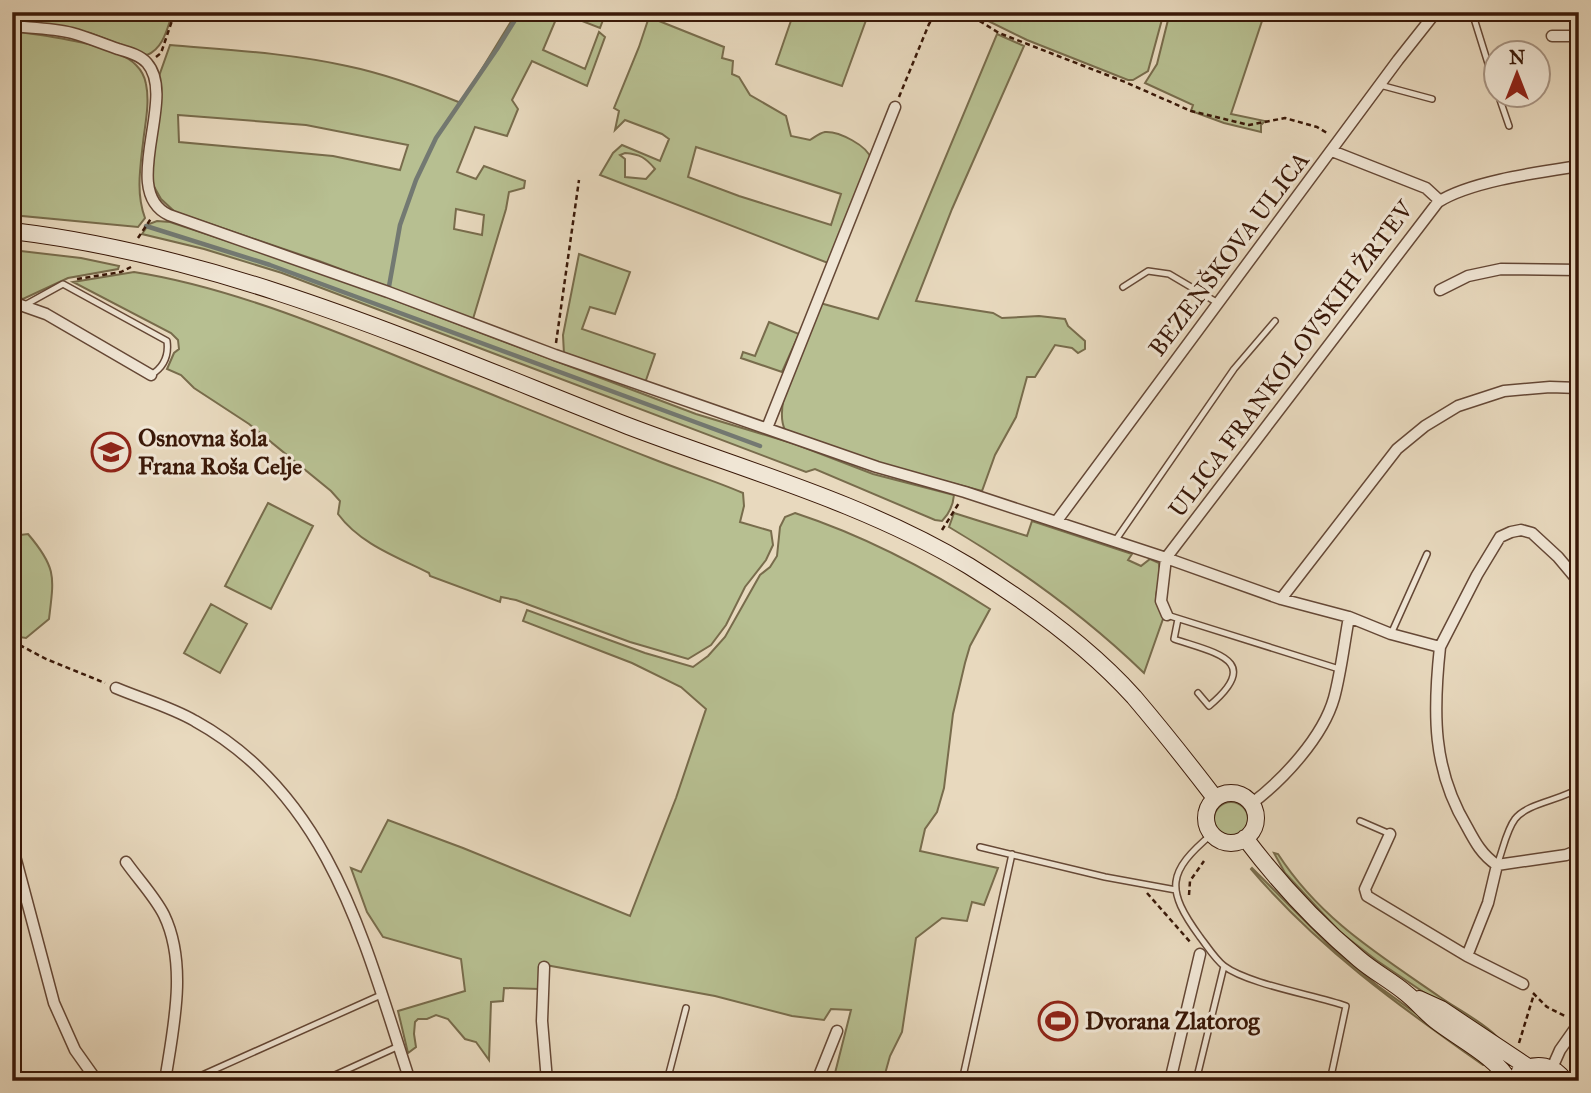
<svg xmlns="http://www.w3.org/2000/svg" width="1591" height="1093" font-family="'IM FELL Great Primer',serif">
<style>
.green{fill:#b7bf91;stroke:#786c4c;stroke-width:2;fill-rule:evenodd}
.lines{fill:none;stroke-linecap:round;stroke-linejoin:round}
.stream{stroke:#737972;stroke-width:4.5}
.lane-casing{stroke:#654836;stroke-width:8}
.street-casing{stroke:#654836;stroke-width:13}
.secondary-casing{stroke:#391808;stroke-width:18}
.path{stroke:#391808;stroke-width:2.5;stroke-dasharray:5 3.5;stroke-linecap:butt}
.lane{stroke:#f0e6d5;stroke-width:5}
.street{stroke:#f0e6d5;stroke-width:10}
.secondary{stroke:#f0e6d5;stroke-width:16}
.labels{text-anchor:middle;stroke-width:6;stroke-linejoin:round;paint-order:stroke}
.street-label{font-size:24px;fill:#391808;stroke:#f0e6d5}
.poi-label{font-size:24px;font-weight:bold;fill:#391808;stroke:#f0e6d5;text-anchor:start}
</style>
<rect width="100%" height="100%" fill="#e8d9be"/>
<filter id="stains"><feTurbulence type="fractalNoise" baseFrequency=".00286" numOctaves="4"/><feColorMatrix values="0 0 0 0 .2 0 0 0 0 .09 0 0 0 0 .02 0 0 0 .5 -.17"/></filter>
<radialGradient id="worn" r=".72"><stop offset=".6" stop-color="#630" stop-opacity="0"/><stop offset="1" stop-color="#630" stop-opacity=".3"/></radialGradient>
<path class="green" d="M12,12H173C167,28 164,48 147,55L90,33L12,20Z
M496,12H606L600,28L559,12L543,50L585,69L599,32L605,37L587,86L532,61L512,100L518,109L507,136L475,127L457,172L476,179L484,166L525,181L524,188L509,192L506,209L473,319L319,261L175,212L161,199L152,183L158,79L170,45C229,50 289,53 347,66C386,74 424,88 461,103L512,20ZM178,115L306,125L408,145L400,170L333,156L179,142ZM456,209L484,215L482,235L454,229Z
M794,12H869L842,86L776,64Z
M970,12H1164L1148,71L1133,80H1128L1027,40Z
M1170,12H1265L1231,114L1265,121L1261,125V132L1224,123L1191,111L1193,105L1145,83L1157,64Z
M649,17L724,47L722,58L733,61L732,74L739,77L750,95L786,116L791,136L810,140C815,137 819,133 825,132C839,131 868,146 871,159L828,263L600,175L613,153L622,145L660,161L669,139L662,134L625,120L615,130L619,111L614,108L639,47ZM696,147L841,194L831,225L739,196L688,177ZM625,153C640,154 646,158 655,169L646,179L625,177V159L620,155Z
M12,31C41,35 116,44 136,65C141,70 145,78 146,84C150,103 145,124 143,143C140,169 136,194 145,218L138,227L12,215Z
M997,34L1024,46L952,209L916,301L993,313L1002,318L1039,316L1065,319L1068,326L1085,341V349L1078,353L1072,348L1055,345L1035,377H1027L1016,417L995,455L982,491L891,467L785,430C771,402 808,333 820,303L878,319Z
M157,221L170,222L318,271L696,414L795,444L873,474L954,495C953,506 949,514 942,521L935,520L815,469L806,472L282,273L204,249L142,234L149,224Z
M12,250L81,258L119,266L118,269L68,278L23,299L12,296Z
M579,254L630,272L615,314L590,307L582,329L655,354L645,383L564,354L563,335Z
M134,272C249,290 368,346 476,388C535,412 594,436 653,459C683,471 713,480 743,493L744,506L740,522L771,531L773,545L766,560L745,587L726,625L711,645L688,659L630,642L516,600L501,597L500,602L430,576L429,573C397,557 360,544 338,514L340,501L331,491L249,424L194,388L181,375L167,369L174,353L179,349L178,340L171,333L73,282Z
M769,322L799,334L782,372L741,358L743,352L755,356Z
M268,503L313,526L271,609L225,586Z
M795,513C865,536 928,569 990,609L970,646L965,663L953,714L944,788L937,812L925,829L920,851L998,868L984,905L972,902L967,921L942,918L916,938L902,1032L890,1056L883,1081H853L834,1077L851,1010L831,1009L824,1020L792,1016L715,996L540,964L539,989L504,988L503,1001L491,1002L489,1060L476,1042L465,1039L448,1019L436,1015L427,1019H418L415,1022L414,1034L416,1047L408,1053L398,1011L465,991L461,959L383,937L367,912L351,868L361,872L388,820L463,848L630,916L676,798L706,709L681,687L632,663L523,621L527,610L645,653L693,667L708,656L725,637L760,575L770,567L777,556L780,527L785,517Z
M954,513L1027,536L1032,521L1132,554L1128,560L1141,566L1150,559L1159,563L1160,574L1156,596L1164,616L1144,673C1085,616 1020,569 949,527Z
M28,534C57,568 54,577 49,619L26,638L12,636V536Z
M211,604L247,624L220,673L184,653Z
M1214 819a17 17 0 1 1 34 0a17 17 0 1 1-34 0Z
M1274,853L1278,854C1320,919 1378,954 1440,997C1457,1009 1488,1025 1501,1041L1497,1042L1376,960L1340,932L1285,873Z
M1252,868L1331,947L1378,986L1486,1064L1483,1065C1399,1006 1317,947 1251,869Z"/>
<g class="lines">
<path class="stream" d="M146,226L270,265L760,446
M388,292L400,225L416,180L436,138L497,49L520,12"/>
<defs>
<path id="lane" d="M1472,12L1496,89
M1380,85L1432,99
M1498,94L1509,126
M1123,287L1148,271L1169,274L1218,303
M25,305L63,284L167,341C169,356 164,367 151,375
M1115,541L1234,369L1275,321
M1167,615L1339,669
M1178,619L1174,639C1215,653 1264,660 1209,706L1198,693
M1391,634L1427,554
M1360,821L1390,834
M1212,834C1167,872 1165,889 1200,937C1207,946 1215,959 1224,966C1248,984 1314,995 1346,1006L1330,1081
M980,847L1105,877L1176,890
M1497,865C1503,850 1506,831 1515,819C1527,803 1562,800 1579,788
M189,1081L381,995
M322,1081L399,1046
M667,1081L686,1008
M962,1081L1012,854
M1196,1081L1224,966"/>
<path id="street" d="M12,26C32,28 53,28 72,33C87,37 103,44 118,49C128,52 140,55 147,63C178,98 118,191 169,215L388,292L555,355L877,467L965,492L1166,558L1281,599L1349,617
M1552,36H1579
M1332,151L1426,188L1439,200
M1440,290L1468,276L1501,269L1579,270
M12,302L46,314L151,375
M767,428L895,107
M1056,522L1398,60L1436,12
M1281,599L1397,449L1425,426L1458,406L1504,391L1550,387L1579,388
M1167,615L1161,601L1166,558L1438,202C1471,181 1540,172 1579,166
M1440,647L1477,575L1500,537L1511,532L1521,530L1532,533L1558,557L1579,582
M116,688C142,699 171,707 195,721C331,796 365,945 410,1081
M1251,804C1283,780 1323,737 1334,698C1341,672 1344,644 1349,617L1391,634L1440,647C1433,712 1432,769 1467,827C1475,842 1482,855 1497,865L1488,903L1467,956L1523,984
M1390,834L1365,889L1367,896L1467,956
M12,845L54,1003L75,1050L97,1081
M126,862C138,879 155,897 164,915C188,965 173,1029 165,1081
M1497,865L1566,855L1579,850
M544,967L542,1021L547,1081
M1552,1068L1560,1050L1579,1023
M817,1081L837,1031
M1170,1081L1200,954"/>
<path id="secondary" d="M12,231C230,257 426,347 628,426C741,469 865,503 969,566C1027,602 1088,646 1134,697C1162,730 1189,764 1215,798
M1206 818a25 25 0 1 1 50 0a25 25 0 1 1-50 0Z
M1245,838C1279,883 1316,923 1359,959C1374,972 1392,981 1407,994C1417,1002 1425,1012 1435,1020C1456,1037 1497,1057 1509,1081
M1419,999L1441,1009L1528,1067
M1520,1071C1537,1062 1554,1065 1565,1081"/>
</defs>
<use href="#lane" class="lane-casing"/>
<use href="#street" class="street-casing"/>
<use href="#secondary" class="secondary-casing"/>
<path class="path" d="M965,12L999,33L1125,82L1191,111L1249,125L1285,118L1317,127L1327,133
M156,57L161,53L175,12
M899,97L929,24L937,12
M138,238L152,217
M77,279L121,272L131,267
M556,343L579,180
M942,530L959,503
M12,641L46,659L105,683
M1147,893L1191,943
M1189,895L1190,881L1204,861
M1533,993L1547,1007L1567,1017
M1519,1043L1534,994"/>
<use href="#lane" class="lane"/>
<use href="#street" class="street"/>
<use href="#secondary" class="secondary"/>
</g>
<defs>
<symbol id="school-ring" viewBox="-11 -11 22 22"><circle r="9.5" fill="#f0e6d5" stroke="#8f2418" stroke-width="1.5"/><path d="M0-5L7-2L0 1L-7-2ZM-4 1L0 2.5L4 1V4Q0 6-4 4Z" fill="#8f2418"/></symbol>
<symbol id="stadium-ring" viewBox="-11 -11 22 22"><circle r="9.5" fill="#f0e6d5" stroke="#8f2418" stroke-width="1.5"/><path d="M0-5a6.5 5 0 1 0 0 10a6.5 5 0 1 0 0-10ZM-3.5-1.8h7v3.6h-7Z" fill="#8f2418"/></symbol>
</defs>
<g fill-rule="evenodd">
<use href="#school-ring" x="89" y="430" width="44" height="44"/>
<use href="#stadium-ring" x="1036" y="999" width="44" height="44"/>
</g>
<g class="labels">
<g class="street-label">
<text transform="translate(1229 254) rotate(-53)" y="8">BEZENŠKOVA ULICA</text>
<text transform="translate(1291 359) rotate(-53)" y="8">ULICA FRANKOLOVSKIH ŽRTEV</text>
</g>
<g class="poi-label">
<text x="138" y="446">Osnovna šola<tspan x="138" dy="28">Frana Roša Celje</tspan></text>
<text x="1085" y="1029">Dvorana Zlatorog</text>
</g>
</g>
<rect width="1591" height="1093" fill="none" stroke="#e8d9be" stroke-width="42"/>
<rect x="14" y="14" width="1563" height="1065" fill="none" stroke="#391808" stroke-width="3.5"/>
<rect x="21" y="21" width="1549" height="1051" fill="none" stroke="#391808" stroke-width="2"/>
<g transform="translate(1517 74)"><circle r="33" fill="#f0e6d5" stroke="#a79483" stroke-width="2"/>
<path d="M0-5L12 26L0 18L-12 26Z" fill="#8f2418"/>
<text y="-10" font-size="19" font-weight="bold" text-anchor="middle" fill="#391808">N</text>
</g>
<rect width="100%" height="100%" filter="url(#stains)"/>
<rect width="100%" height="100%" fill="url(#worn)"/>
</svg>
